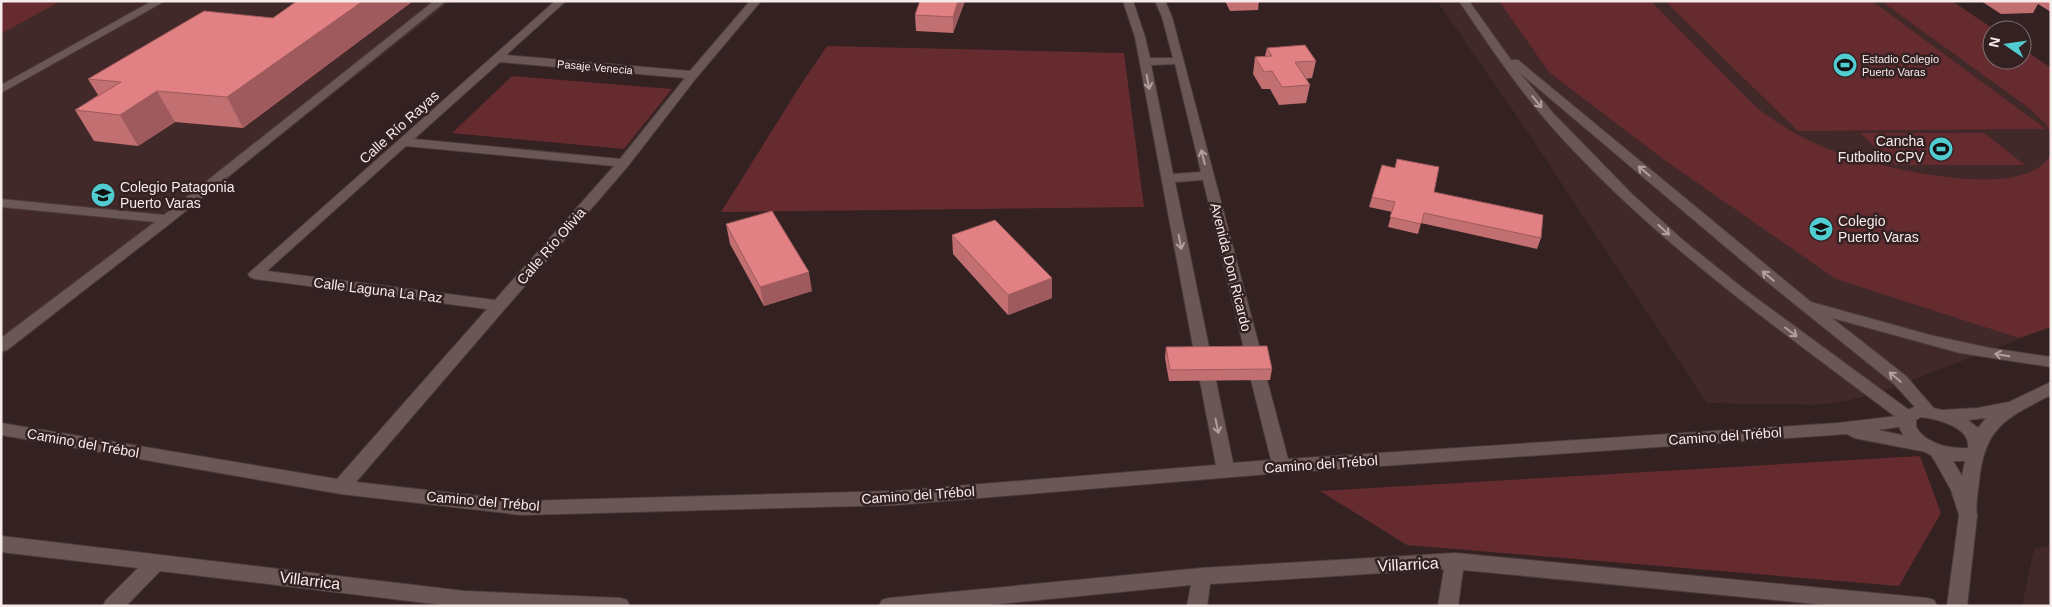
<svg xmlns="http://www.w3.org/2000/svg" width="2052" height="607" font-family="Helvetica,sans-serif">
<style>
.built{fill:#422929}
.green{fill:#652b2e}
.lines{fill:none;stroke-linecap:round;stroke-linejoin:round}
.lane-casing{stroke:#4b3c3c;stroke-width:2}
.street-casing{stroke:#4b3c3c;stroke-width:2}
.secondary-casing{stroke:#4b3c3c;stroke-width:2}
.lane{fill:#6c5757;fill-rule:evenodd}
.street{fill:#6c5757;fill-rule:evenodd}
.secondary{fill:#6c5757;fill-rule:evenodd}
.wall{fill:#c26f71}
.shaded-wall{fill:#9e5a5c}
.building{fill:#e18183;stroke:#9e5a5c}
.oneway{stroke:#b2a0a0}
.labels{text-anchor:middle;stroke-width:5;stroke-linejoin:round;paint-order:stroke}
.far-poi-label{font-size:11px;fill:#f7eaea;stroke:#342122;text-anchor:start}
.far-street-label{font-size:11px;fill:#f7eaea;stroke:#342122}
.street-label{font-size:14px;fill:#f7eaea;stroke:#342122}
.poi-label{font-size:14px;fill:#f7eaea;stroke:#342122;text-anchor:start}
.near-street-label{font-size:16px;fill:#f7eaea;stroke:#342122}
</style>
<rect width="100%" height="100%" fill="#342122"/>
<path class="built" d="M61,1H451L1,357V34Z
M1437,1H1952L1995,30H1992V60H2022V48L2051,68V327L1881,392L1846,401L1816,405L1707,403L1527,131Z
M2051,545V606H2022L2034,549Z"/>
<path class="green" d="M1,1H61L1,34Z
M1499,1H1651L1756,107C1778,124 1800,138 1826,148C1866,164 2028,207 2051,153V327L2019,338L1836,279L1663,159L1549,72Z
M1665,1H1872L2046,129L1798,131Z
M1881,1H1952L1995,30H1992V60H2022V48L2051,68V134L2045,123L2029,108Z
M827,46L1124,53L1144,207L721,212L800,86Z
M512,76L672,89L624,149L452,133Z
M1860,133H1984L2025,165H1895Z
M1920,456L1941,513L1899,586L1407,545L1320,491Z"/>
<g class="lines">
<defs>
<path id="lane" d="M152,1H165L1,93V85Z
M434,1H446L172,222L7,350L1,351V338L155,222L1,207V199L164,215Z
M1459,1H1469L1511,60H1518L1811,302L1930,335L1990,348L2051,357V367L1960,353L1832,318L1906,376L1937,412L1935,416L1929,418L1923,416L1894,384L1766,281L1520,73L1553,113L1632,194L1684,241L1744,289L1913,413L1915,417L1913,421L1907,423L1901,421C1776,327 1647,237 1544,118C1513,81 1486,41 1459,1Z"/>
<path id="street" d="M555,1H566L506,55L690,71L750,1H761L697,77L628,166L356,482L522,501L896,491L1216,465L1200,381L1202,377L1208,375L1214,377L1216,381L1233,463L1271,460L1251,380L1253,376L1259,374L1265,376L1267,380L1288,459L1838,423L1906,415L1912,417L1914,421L1912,425L1878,430L1926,440L1932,441L1935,446L1932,451L1926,452L1854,438L1847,434L1281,473L896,505L522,515L341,494L1,435V423L337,479L487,309L255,279L250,277L248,274ZM500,62L685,78L620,159L414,139ZM406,146L614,166L495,300L267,271Z
M1123,1H1133L1145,37L1150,58H1173L1162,17L1155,1H1165L1172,17L1262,357L1260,361L1254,362L1248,361L1246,357L1203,180L1175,182L1211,357L1209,361L1203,362L1197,361L1195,357L1135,37ZM1175,64L1201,172L1173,174L1151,65Z
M1968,509L1975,511L1977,516L1967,606H1947L1959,516L1961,511Z
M1,536L464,591L620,598L627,600L630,606H451L160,571L126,606H103L106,600L138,568L1,552Z
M1455,553L1927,598L1934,600L1937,606H1837L1463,570L1458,606H1438L1444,569L1210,584L1207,606H1187L1191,585L978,606H879L882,600L889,598L1202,568Z"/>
<path id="secondary" d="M2051,382V395C2006,418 1984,427 1979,482C1978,493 1975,505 1977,516L1975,521L1968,523L1961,521L1951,490L1936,463L1931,455L1915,447L1906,440L1899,427V417L1901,413L1919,405L1942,410L1978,408L2009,402ZM1921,417C1937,419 1971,427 1968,448C1949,449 1926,444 1916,427V420ZM1986,418L1978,428L1968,420ZM1953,461H1965L1962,476Z"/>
</defs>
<use href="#lane" class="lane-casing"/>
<use href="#street" class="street-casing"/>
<use href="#secondary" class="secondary-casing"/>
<use href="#lane" class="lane"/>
<use href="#street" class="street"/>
<use href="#secondary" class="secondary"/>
</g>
<path class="wall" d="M297,1H413L243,128L175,122L138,146L94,141L75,110L98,95L88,79L273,18Z
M920,1H965L953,33L916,31L915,15Z
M1225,1H1259L1258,10L1230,11Z
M1981,1H2051V12L2038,4L2033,13L2001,14Z
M1267,48L1316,61L1312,78L1305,79L1310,85L1306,103L1279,105L1270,89H1262L1253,74L1255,57L1265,56Z
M1434,192L1541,238L1537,249L1421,223L1418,234L1388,227L1392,212L1369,207L1372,197Z
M726,224L812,291L764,306L730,244Z
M952,235L1052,278V298L1008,315L953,254Z
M1166,347L1272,369L1270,380L1169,381L1165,358Z"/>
<path class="shaded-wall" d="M363,1H413L243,128L227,97Z
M958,1H965L953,33V17Z
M157,91L175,122L138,146L120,115Z
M809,272L812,291L764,306L760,287Z
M1052,278V298L1008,315V295Z"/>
<path class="building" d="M297,1H363L227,97L157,91L120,115L75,110L121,82L88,79L204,11L273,18Z
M920,1H958L953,17L915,15Z
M1305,45L1316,61L1295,62L1310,85L1282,87L1272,71L1264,72L1255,57L1272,56L1267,48Z
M1397,159L1439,167L1434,192L1543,215L1541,238L1424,213L1421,224L1390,217L1395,202L1372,197L1382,165L1395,168Z
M772,211L809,272L760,287L726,224Z
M995,220L1052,278L1008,295L952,235Z
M1267,346L1272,369L1170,370L1166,347Z"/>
<defs><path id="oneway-shaft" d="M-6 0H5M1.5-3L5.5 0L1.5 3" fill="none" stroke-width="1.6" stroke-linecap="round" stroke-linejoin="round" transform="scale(1.25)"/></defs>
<g class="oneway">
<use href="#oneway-shaft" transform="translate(1148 82) rotate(79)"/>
<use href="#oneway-shaft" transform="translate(1537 102) rotate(51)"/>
<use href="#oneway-shaft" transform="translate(1203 157) rotate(-104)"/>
<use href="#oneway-shaft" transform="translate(1644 171) rotate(-140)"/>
<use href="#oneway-shaft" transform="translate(1664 230) rotate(42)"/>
<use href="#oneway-shaft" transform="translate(1180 242) rotate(79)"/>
<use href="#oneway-shaft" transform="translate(1768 276) rotate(-140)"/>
<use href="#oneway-shaft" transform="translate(1791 332) rotate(37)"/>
<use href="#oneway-shaft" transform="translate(2002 355) rotate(-171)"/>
<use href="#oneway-shaft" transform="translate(1895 377) rotate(-140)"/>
<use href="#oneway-shaft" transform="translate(1217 426) rotate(78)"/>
</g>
<defs>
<symbol id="stadium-disc" viewBox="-11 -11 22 22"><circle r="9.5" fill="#51ccd1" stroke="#342122"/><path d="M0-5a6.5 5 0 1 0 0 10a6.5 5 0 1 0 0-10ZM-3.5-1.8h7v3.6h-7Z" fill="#111"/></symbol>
<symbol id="school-disc" viewBox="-11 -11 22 22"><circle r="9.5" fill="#51ccd1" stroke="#342122"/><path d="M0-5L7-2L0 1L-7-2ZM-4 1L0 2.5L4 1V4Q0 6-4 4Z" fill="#111"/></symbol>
</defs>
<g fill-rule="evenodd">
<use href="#stadium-disc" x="1831" y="51" width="28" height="28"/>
<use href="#stadium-disc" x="1927" y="135" width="28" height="28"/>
<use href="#school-disc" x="89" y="181" width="28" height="28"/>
<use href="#school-disc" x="1807" y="215" width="28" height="28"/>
</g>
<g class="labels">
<g class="far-poi-label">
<text x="1862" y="63">Estadio Colegio<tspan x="1862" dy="13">Puerto Varas</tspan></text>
</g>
<g class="far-street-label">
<text transform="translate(595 67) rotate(5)" y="4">Pasaje Venecia</text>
</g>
<g class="street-label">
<text transform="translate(399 127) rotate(-42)" y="5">Calle Río Rayas</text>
<text transform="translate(551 246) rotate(-49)" y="5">Calle Río Olivia</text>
<text transform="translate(1231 267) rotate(76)" y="5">Avenida Don Ricardo</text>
<text transform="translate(378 290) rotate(7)" y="5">Calle Laguna La Paz</text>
<text transform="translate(1725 436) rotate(-4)" y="5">Camino del Trébol</text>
<text transform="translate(83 443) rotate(10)" y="5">Camino del Trébol</text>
<text transform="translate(1321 464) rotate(-4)" y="5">Camino del Trébol</text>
<text transform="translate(918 495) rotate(-4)" y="5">Camino del Trébol</text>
<text transform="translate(483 501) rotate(5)" y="5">Camino del Trébol</text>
</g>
<g class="poi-label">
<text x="1924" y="146" text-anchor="end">Cancha<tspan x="1924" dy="16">Futbolito CPV</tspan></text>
<text x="120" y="192">Colegio Patagonia<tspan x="120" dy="16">Puerto Varas</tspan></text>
<text x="1838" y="226">Colegio<tspan x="1838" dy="16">Puerto Varas</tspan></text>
</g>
<g class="near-street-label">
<text transform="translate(1408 564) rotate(-3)" y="6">Villarrica</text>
<text transform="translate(310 580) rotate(7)" y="6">Villarrica</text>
</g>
</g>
<rect width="2052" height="607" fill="none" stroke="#f7eaea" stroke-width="5"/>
<g transform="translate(2007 45) rotate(283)"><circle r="24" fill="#342122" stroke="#827172"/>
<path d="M0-4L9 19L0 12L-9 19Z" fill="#51ccd1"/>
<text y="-8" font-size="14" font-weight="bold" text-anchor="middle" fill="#f7eaea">N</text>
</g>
</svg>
